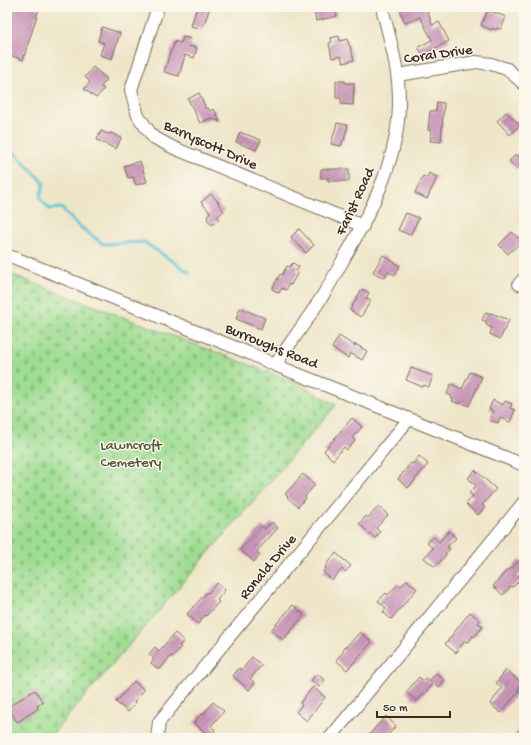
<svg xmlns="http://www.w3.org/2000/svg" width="531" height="745" font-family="'Gochi Hand',sans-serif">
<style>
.cemetery{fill:url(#cemetery-stones);stroke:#6c8458}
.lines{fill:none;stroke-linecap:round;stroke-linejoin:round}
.stream{stroke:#5cc6d6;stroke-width:3}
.building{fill:url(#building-hatch)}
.minor-casing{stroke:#7a6c5a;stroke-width:14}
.minor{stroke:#fff;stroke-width:12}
.labels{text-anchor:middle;stroke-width:3;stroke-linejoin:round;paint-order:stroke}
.street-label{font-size:15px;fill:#3b2a1e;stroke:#fbf7ec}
.park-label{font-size:15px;fill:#54573b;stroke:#fbf7ec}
</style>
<defs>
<pattern id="cemetery-stones" width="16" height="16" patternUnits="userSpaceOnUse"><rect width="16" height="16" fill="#9edd92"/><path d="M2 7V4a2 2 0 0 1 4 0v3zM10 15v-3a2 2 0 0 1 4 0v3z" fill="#89be7d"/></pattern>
<pattern id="building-hatch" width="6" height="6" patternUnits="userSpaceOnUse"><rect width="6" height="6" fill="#cb95b9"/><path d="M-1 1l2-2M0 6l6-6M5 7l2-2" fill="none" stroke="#a67a96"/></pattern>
</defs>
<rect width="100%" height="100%" fill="#fbf7ec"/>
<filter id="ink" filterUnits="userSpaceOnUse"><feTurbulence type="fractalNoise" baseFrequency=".025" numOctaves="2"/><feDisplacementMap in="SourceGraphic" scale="8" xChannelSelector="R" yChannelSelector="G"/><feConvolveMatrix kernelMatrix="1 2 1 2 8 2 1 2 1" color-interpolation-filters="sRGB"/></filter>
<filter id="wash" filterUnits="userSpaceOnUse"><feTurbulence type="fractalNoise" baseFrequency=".012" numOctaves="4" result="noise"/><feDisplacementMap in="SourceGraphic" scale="16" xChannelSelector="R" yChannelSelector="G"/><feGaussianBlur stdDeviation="0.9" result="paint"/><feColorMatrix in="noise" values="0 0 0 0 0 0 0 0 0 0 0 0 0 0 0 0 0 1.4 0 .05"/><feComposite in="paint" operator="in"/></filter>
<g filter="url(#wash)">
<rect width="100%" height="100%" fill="#efe6c9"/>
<path class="cemetery" d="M7,273L300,384L336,405L49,738H7Z"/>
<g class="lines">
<path class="stream" d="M12,150L44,183L40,198L49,209L62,208L75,223L103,244L144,242L190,273"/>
</g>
<g id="blocks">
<path class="building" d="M7,7H35L39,9L23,60L7,54Z
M197,7H210L204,25H203L201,29L191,26Z
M327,7H335L337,16L316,21L314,10Z
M411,7H426L432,25L439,22L449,41L423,55L418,47L432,40L420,17L405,23L400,11Z
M488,10L506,17L501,29L497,28L496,30L492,28L491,30L481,25Z
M102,27L120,33L112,59L100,55L104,43L98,41Z
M339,36L340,41L347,39L349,45L350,46L354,60L343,63L341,56L332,58L329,43L332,42L331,38Z
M183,37L191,39L189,46L197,48L194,58L185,55L179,76L164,72L171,50H172L175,41L181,43Z
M93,67L107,79L101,87L104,89L96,98L84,89L90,82L85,77Z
M336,81H345V83H354L353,105L341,104V98H336Z
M199,93L206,109L208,108L210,111L214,109L220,122L211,118L200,123L188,99Z
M437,102L444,103L441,142L430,141L432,130H428L430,111H436Z
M506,112L520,125L510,135L497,121Z
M337,123L348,125L344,140H343L341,146L331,144Z
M101,131L108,134L111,133L121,138L116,149L97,140Z
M240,132L261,140L256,150L236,142Z
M516,154L523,161L516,169L509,161Z
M140,161L147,182L136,185L133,177L128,178L124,166Z
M321,169H349V181H328V178H321Z
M429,173L437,177L427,199L415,193L423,176L427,178Z
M211,194L219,203L218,204L224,211L217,217L219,219L212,225L207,219L208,218L207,216L210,212L201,202Z
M406,213L419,218L410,235L398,230Z
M299,229L314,245L306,253L291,237Z
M512,232L522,241L508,254L499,245Z
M383,255L400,266L395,275L388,272L384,278L373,272Z
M293,263L299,267L296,271L298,272L291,285L289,284L286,290L282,288L279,293L272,289L280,274L282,275L287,266L289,267Z
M362,289L369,293L366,298L371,300L361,317L350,310Z
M240,308L265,318L261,329L236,319Z
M486,312L490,314L491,313L509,320L500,339L490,334L492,328L486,325L487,322L482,320Z
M339,336L355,346V344L367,351L362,360L350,353L348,358L332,348Z
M411,368L433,376L429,387L424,385L423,387L406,380Z
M470,372L482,377L469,406L460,402L459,404L452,401L453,399L451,398L452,396L447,394L451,384L462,389Z
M493,400L503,405L505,401L512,404L510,408L515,410L510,422L500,418L498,423L490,420L493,411L489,409Z
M352,418L362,427L352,438L355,441L347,450L344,447L333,460L324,451Z
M419,456L428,464L408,488L398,479L411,463L413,464Z
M475,470L496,489L482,505L485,507L478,515L466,504L473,496L469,493L476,486L468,478Z
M303,474L315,485L305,496L306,498L298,507L287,497L288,496L285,494Z
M379,506L388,515L376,528L380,532L375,538L359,524L366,516L368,518Z
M272,522L278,528L257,551L260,555L254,562L240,550L262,526L265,529Z
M449,531L456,538L447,547L450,549L445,554L446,555L435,567L424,558L433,548L427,543L434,537L439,542Z
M336,553L351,566L345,572L342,569L332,580L323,572L326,568L325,567L328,563V562Z
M519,560L524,564V569L517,577L520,580L513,587L511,586L503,595L493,586L508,569L510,570Z
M407,580L417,589L391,619L383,612L386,608L378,601L386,593L388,595L398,584L401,586Z
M217,583L225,590L217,600L219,602L206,616L205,615L198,624L187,614L207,592L208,593Z
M293,605L304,615L283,640L271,630Z
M470,612L480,620L478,623L483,626L474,637L473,636L468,642L465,641L456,653L445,644Z
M360,632L372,642L347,670L336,660L344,651L342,649L347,646Z
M175,633L184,641L179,646L181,647L172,657L171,656L159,670L151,663L154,659L149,654L155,647L159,651Z
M252,657L262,665L250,679L255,683L249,690L233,676L239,668L242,670Z
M506,670L522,683L517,690L519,691L501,713L490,704L502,688L496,683Z
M436,673L444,680L439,687L430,680Z
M317,674L325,680L319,687L311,680Z
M419,677L424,681L426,678L433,684L417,701L406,692Z
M134,681L144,690L134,702L135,704L128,712L116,702Z
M313,687L325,697L307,721L296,712L302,705L300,703Z
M35,690L43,702L37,706L38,709L17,722L8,707Z
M213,702L224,711L211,726L215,730L210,736L194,723L201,714L203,715Z
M386,716L396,726L385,738H366Z"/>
</g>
</g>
<g filter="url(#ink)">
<use href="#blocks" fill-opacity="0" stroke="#7a6c5a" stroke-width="1"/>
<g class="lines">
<defs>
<path id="minor" d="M158,7L131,90L138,116L153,137L174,148L363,226
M398,75L476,62L491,64L507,69L524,84
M7,256L15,258L251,354L275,365L524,465
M519,284L524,279
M275,365C291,342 308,319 323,295C332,281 339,267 347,253C374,206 400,154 399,99C399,68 389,37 382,7
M157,738L159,722L409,419
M330,738L524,502
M521,738L524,734"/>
</defs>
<use href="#minor" class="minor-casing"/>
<use href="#minor" class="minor"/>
</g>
</g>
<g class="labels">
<g class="street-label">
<text transform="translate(438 53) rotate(-8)" y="5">Coral Drive</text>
<text transform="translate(211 144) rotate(24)" y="5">Barryscott Drive</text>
<text transform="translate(354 201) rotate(-65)" y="5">Farist Road</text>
<text transform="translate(272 345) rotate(22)" y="5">Burroughs Road</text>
<text transform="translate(267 566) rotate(-50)" y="5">Ronald Drive</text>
</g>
<g class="park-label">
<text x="131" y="449">Lawncroft<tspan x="131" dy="17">Cemetery</tspan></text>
</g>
</g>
<rect width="531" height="745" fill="none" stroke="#fbf7ec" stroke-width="24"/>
<path d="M377 711v6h73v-6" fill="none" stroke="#3b2a1e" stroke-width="2"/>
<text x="383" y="711" font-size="12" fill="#3b2a1e" stroke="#fbf7ec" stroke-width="3" paint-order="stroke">50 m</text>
</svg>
